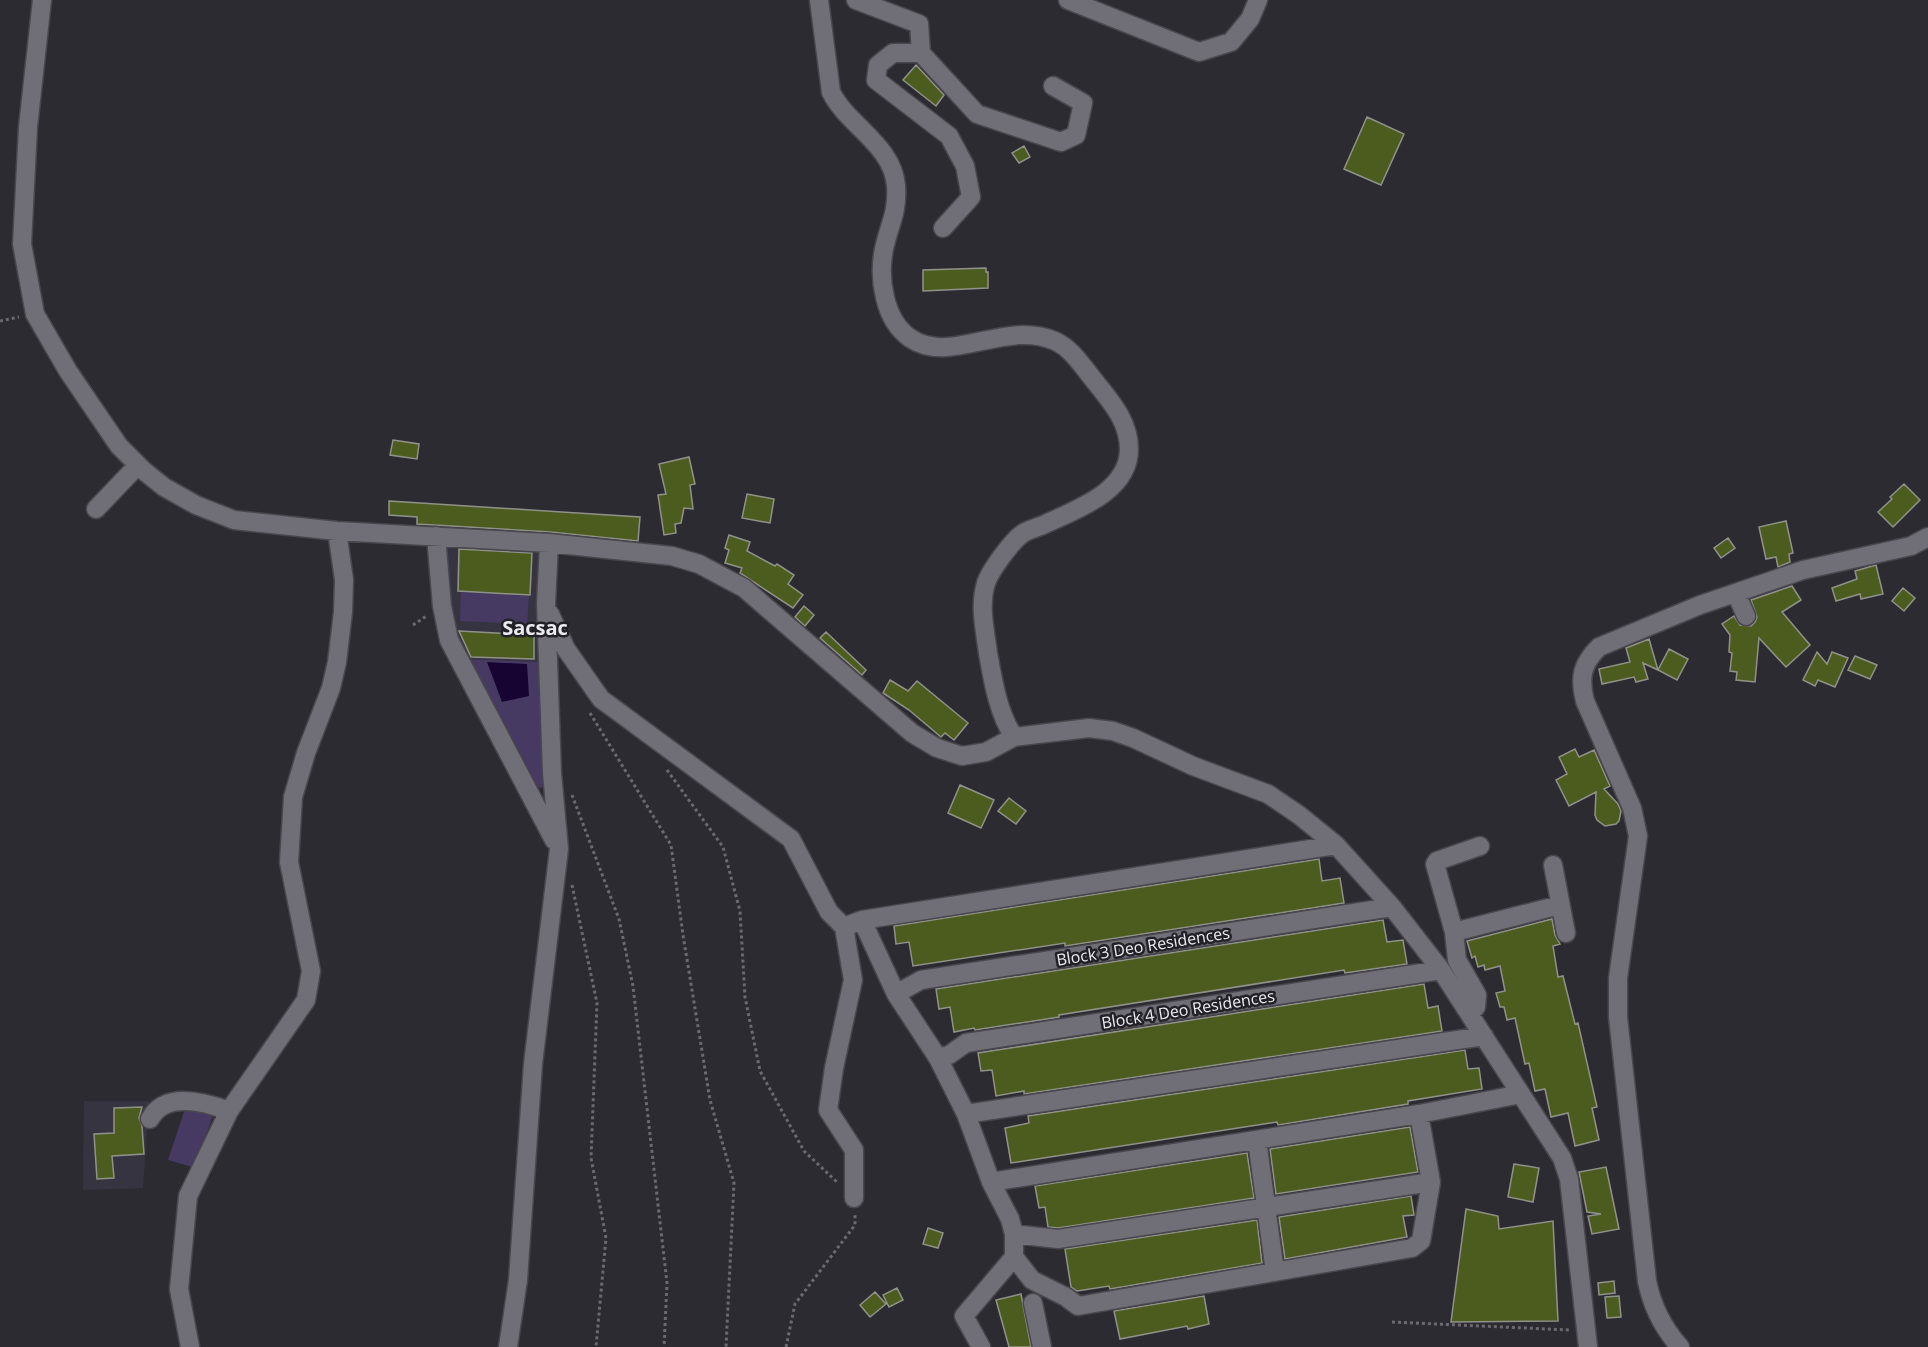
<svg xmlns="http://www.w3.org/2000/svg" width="1928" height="1347" font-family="'Open Sans',sans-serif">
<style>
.built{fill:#373441}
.green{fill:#463a63}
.water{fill:#180433}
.building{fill:#4c5c1f;stroke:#90928a;stroke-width:1.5}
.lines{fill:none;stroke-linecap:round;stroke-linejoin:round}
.minor-casing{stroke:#49474d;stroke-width:21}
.path{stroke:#6c6a70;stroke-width:3;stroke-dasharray:3 3;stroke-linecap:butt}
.minor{stroke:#706e76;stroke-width:18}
.labels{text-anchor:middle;stroke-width:5;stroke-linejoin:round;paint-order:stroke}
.street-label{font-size:16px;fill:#ecebf0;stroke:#232128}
.quarter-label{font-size:20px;font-weight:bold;fill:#ecebf0;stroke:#232128}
</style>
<rect width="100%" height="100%" fill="#2d2b32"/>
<path class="built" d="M442,543L538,548V662L465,659L449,626Z
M84,1101H149L143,1188L83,1190Z"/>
<path class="green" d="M461,592L529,596L527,624L460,621Z
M465,659L538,662L547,787L533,788Z
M186,1106L213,1114L196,1168L168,1160Z"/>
<path class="water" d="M487,662L527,664L529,696L502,702Z"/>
<path class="building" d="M916,65L944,95L936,106L903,80Z
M1367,117L1404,134L1381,185L1344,169Z
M1024,146L1030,157L1019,163L1012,153Z
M986,268V272H988V288L923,291V270Z
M393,440L419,444L417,459L390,455Z
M689,457L695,484L690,485L693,509L684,508L681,523L675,524L676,533L664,535L658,495L666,494L659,464Z
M1904,484L1920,500L1893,527L1878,512L1892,499L1890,497Z
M747,494L774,499L770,523L742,518Z
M389,501L640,517L638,541L550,532L417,524V517L389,515Z
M1786,521L1793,553L1789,554L1790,562L1778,567L1776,557L1766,559L1759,527Z
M729,535L750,542L747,551L775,566L777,564L794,575L788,584L803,595L793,608L740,573L742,568L725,563L729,550L725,548Z
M1728,538L1735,548L1721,558L1714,548Z
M459,549L532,553L530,595L458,591Z
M1876,565L1883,594L1861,599L1860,594L1836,601L1832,588L1857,579L1855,571Z
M1792,586L1801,600L1782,612L1810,645L1786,667L1759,638L1755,682L1736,680L1737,672L1730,671L1732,653L1729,652L1730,635L1722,624L1734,616L1740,625L1751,626L1755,622L1757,617L1751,600Z
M1903,588L1915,598L1904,611L1892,601Z
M804,606L814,615L805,626L795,617Z
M459,631L534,635V659L471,657Z
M826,632L866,670L862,675L820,638Z
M1649,639L1658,670L1643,663L1648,679L1636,682L1634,677L1602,684L1599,669L1630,662L1626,648Z
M1669,649L1688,659L1677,680L1658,670Z
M1817,652L1827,664L1832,652L1848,658L1835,687L1818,680L1815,686L1803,680Z
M1855,656L1877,665L1870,679L1848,670Z
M890,680L908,691L917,681L968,723L954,740L945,733L941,737L909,710L883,693Z
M1575,749L1579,757L1594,750L1610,786L1604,789L1618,804L1621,811L1619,821L1616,824L1605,826L1597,820L1595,815L1596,792L1569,806L1556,780L1567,774L1559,757Z
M960,785L994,800L981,828L948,813Z
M1009,798L1026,811L1016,824L998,811Z
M1319,859L1322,881L1340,878L1344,903L1065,946V943L913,966L909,942L896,944L894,926Z
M1552,919L1555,935L1560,944L1553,946L1558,977L1563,976L1575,1024L1578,1023L1597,1107L1592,1108L1599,1140L1575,1146L1568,1113L1551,1117L1545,1089L1535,1091L1529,1063L1525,1064L1515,1018L1507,1020L1504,1007H1500L1496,993L1505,991L1500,966L1485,970L1484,965L1478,967L1475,956L1472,958L1467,941Z
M1383,920L1387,942L1403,940L1407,964L1345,973L1344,970L1059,1015V1017L975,1030L974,1028L954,1032L950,1007L939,1009L936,989Z
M1424,984L1428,1008L1438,1006L1442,1031L1024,1094V1091L996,1096L992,1070L981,1071L978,1053Z
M1465,1050L1468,1069L1479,1068L1482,1089L1408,1101V1104L1278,1125L1277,1122L1011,1163L1005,1128L1029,1123L1028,1116Z
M142,1107L139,1118L142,1126L144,1154L112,1156L114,1178L97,1179L94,1134L114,1133V1108Z
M1410,1127L1418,1172L1276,1194L1270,1149Z
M1247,1153L1254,1198L1058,1228L1048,1227L1045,1207L1039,1208L1035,1186Z
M1514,1164L1539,1168L1533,1202L1508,1197Z
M1606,1167L1619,1229L1592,1234L1588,1216L1601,1214L1587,1212L1579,1172Z
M1411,1196L1414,1215L1403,1216L1407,1237L1285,1259L1279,1217Z
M1466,1209L1498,1216L1499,1229L1553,1221L1558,1321L1451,1322Z
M1257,1220L1262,1263L1110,1289L1109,1286L1077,1291L1071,1287L1065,1249Z
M928,1228L943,1233L938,1248L923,1244Z
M1614,1281L1615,1293L1599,1295L1598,1283Z
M897,1288L903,1300L889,1307L883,1295Z
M875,1292L886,1304L870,1317L860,1305Z
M1021,1294L1031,1347H1009L996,1300Z
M1204,1296L1209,1324L1188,1329L1187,1326L1120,1339L1114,1311Z
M1619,1296L1621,1317L1607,1318L1605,1297Z"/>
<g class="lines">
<defs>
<path id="minor" d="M42,0L28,127L22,244L35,314L68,371L119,446L144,471L164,487L196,505L234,520L337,531L549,543L672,556L699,564L744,588L912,733L937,748L962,756L986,752L1014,737L1089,728L1113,731L1133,738L1193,766L1268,794L1299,815L1336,845L1392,907L1441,970L1562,1158L1569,1179L1588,1347
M819,0L831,92C847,125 893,145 896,186C898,213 889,225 884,249C878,278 884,320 910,338C950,366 1005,319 1055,341C1073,349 1085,370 1097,384C1113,404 1129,423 1129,449C1129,492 1075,510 1043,525C1036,528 1027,530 1022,534C1011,542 990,571 986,583C979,606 985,630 988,653C993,681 998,713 1014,737
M856,0L919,24L921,53
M1068,0L1199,52L1231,42L1250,19L1258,0
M943,228L971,197L965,166L949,136L876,80L878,65L893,53H921L977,114L1061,142L1076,135L1083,103L1053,86
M96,509L138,465
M436,536L442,606L449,640L554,840
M1736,593L1746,616
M550,614L566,649L601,699L791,839L829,912L844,927L853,980L834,1068L828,1110L854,1150V1198
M1553,865L1566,933
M862,920L1336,845
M844,927L862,920L896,994L938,1058L966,1114L991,1182L1010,1219L1014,1234V1257L964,1316L981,1347
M1454,932L1560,905
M896,994L921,980L1392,907
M1470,1013L1476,1007L1477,995L1457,960L1454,932L1435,864L1437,861L1480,846
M938,1058L949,1055L966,1043L1441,970
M966,1114L1484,1036
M150,1119C165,1091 205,1102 229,1111
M1257,1140L1275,1272
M991,1182L1419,1114L1521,1094
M1014,1234L1058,1239L1431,1182
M1014,1257L1032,1280L1066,1297L1078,1306L1412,1248L1421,1241L1431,1182L1419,1114
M1033,1303L1042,1347
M190,1347L179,1289L188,1196L229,1111L306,1000L311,971L289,862L293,797L306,753L331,688L337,662L343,612L344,580L337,531
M508,1347L518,1280L533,1064L559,849L552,773L546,604L549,543
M1680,1347C1663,1328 1652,1306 1647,1281L1618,1017V978L1638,836L1632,808L1585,701C1579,677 1582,664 1599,647L1700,605L1803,570L1911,546L1928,537"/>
</defs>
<use href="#minor" class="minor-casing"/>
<path class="path" d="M0,321L19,317
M413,625L428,615
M590,713L671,845L683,935L710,1100L734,1183L726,1347
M667,770L723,847L740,911L745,997L760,1071L804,1151L838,1183
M572,795L619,919L633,986L667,1283L664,1347
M572,885L597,1003L591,1158L606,1238L596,1347
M1392,1322L1569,1330
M786,1347L795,1304L855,1225V1213"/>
<use href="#minor" class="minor"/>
</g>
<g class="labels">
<g class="street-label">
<text transform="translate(1143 946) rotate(-9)" y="6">Block 3 Deo Residences</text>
<text transform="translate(1188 1009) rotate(-9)" y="6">Block 4 Deo Residences</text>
</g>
<g class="quarter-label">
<text x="535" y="635">Sacsac</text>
</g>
</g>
</svg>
